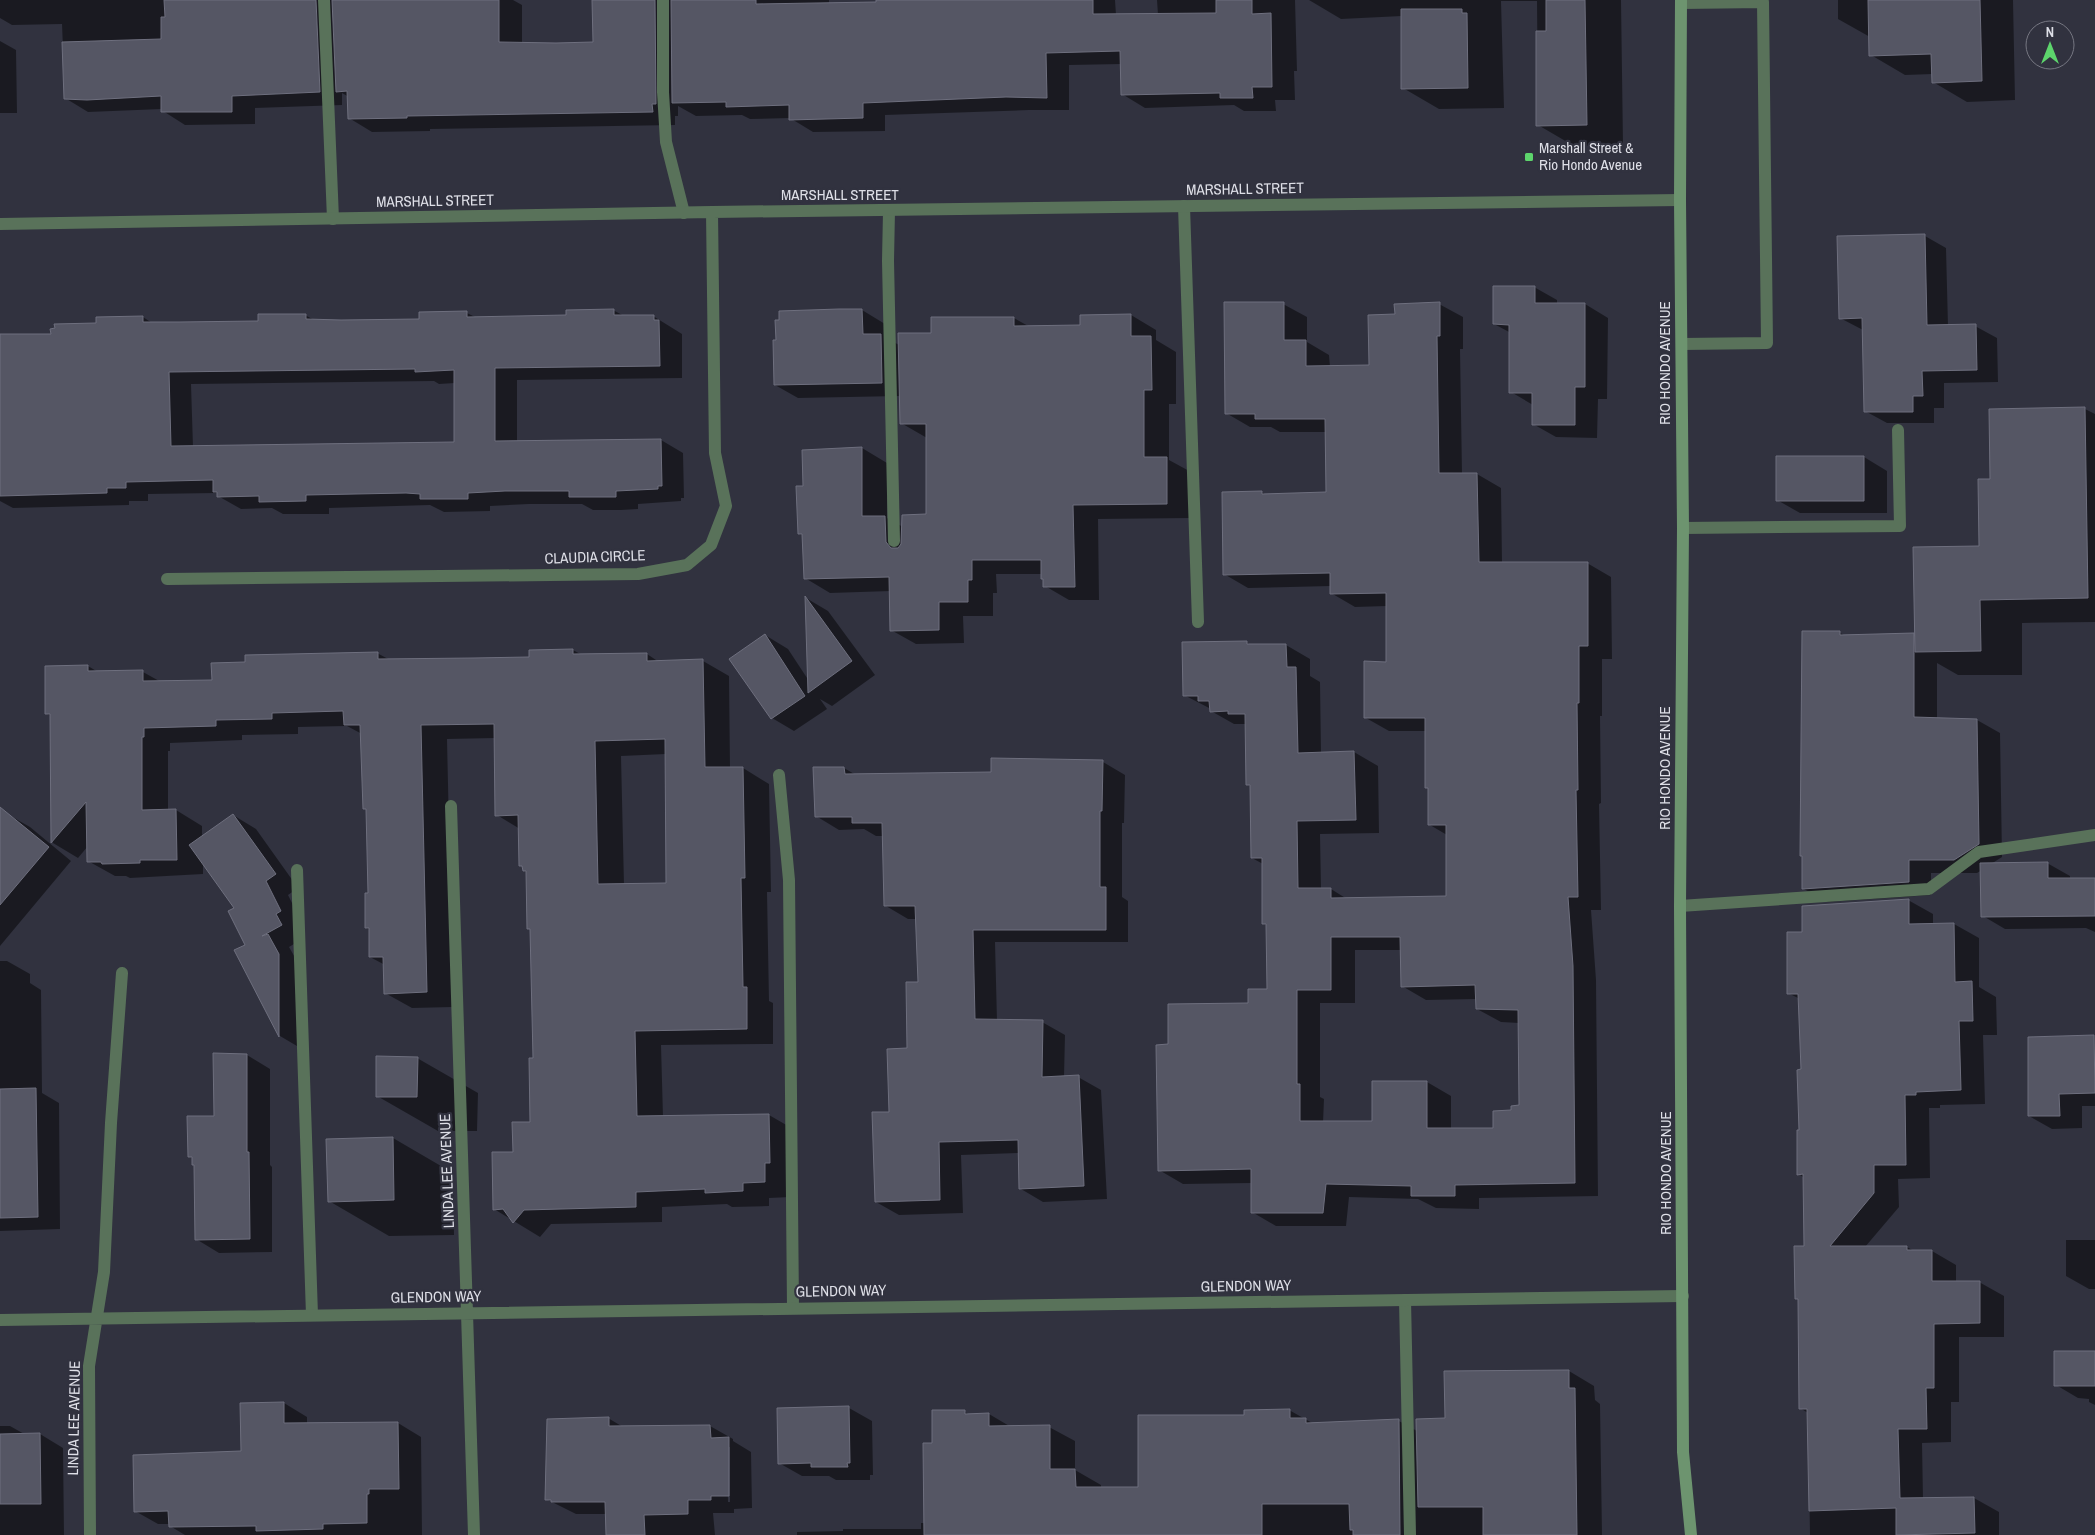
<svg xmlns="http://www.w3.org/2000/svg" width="2095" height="1535" font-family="'Archivo Narrow',sans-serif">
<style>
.shadow{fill:#0007;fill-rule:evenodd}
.building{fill:#555664;stroke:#6e6f7e;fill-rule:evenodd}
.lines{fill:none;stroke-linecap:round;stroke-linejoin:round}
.lane{stroke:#59725a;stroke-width:12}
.street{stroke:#59725a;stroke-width:12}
.secondary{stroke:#6d946f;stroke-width:12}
.poi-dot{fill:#5dd56c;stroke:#31323f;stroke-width:2}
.labels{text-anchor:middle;stroke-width:4.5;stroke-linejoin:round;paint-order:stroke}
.poi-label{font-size:15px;fill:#dedfe7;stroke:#31323f;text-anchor:start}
.street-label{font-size:15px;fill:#dedfe7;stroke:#31323f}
</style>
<rect width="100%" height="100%" fill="#31323f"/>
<path class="shadow" d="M0,0H513L522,5V44L594,43L593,0H829V4L877,3L903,0H1115L1116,15H1158L1157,0H1295L1297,71H1294L1295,100H1275L1276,111H1244L1234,105L1145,108L1122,94V64L1069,65V110H1029L885,115V131L813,132L790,118L750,119L742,115L696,116L678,106V116H675V125L430,129V131L372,132L349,118V97L342,93V105L255,108V124L185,125L163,111L162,109L88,112L65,98L62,24L12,25L0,18Z
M1309,0H1621L1623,145L1574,146L1538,125L1537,1H1501L1504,108L1439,109L1403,88L1402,16L1341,19Z
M1838,0H2013L2015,100L1967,102L1933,82V74L1905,75L1871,55L1870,37L1838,19Z
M0,41L16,50L17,113H0Z
M1925,236L1946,248L1948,326H1975L1997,338L1998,382L1944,383V408H1934V423H1887L1865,411L1863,330L1840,318Z
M1534,287L1557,300V304H1585L1608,318L1607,399H1598L1597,438L1556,437L1533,424V405L1511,392V333L1494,324Z
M1283,304L1307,317V342L1329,355L1330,367L1370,366L1396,315L1439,304L1463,317V349H1460L1462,474H1477L1501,488L1502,563H1587L1611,577L1612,659H1602V716H1600L1601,803L1599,804L1601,910H1591L1596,980L1598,1196L1479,1198V1209L1436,1208L1418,1199L1349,1197L1346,1226H1276L1252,1212V1183L1183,1184L1159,1170L1170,1046L1249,1004L1268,990L1267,926L1263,923V864L1252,858L1251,787L1247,784L1246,724H1234L1211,711V709L1184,695L1246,642L1251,645H1286L1310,659V676L1320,682L1321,753L1354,752L1378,766L1379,833L1320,834L1321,889H1331L1347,899L1447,897V835L1430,825L1429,789L1426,787V731H1389L1366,718L1387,663V606L1355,607L1331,593V586L1248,588L1224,574L1262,492L1266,495L1327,493L1326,432H1280L1271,427H1250L1226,413ZM1355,950H1401L1402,986L1426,1000L1477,999V1009L1501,1022L1519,1023L1520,1107L1494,1129H1451V1096L1427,1082L1374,1123H1323L1324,1099L1320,1097V1003H1355Z
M613,310L624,316H653L682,334V378L517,380V442L661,440L683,453L684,498H681V501L638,504V509L621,510H593L582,504H529L490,506V511L444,512L430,505L329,508V514H283L272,508L241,509L218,496L217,493L148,494V501H129V505L13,508L0,501V335H52L97,324L143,317L152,323L259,322L305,315L314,320H421V313H467L477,318L568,317ZM434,381L439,384L455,383V443L193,447L191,384Z
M862,310L885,324V337L899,345L932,334L1014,318L1030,327L1081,326L1131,315L1156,330V340L1176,352V404H1169V460L1191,472L1192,518L1098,519L1099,600H1069L1045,586L1042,574H996L997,593H993V616H963L964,643L916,644L891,630V591L830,593L805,578L804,536L799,534L804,488L862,448L887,463V518L903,527L928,516L927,438L901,423L900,396L798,398L775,385Z
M2085,409L2095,414V622L2022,623V675H1958L1937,663V719L1977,720L2000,733L2002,857L1991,864L2047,863L2070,876V880H2095V932L2086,928L2005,929L1983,916L1982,870L1977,873H1931V895L1827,902L1804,889V857L1801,856L1839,632L1845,636H1916L1981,548L1991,481Z
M1864,457L1887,471V513H1800L1777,500Z
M806,598L828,611L875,675L832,706L820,699L827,709L794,731L772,718L765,635L788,649L809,681Z
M573,650L582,655L647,654L659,662L703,661L729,676L730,768H743L769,784L771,892H767L769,1001L773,1003V1044L661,1045L663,1117L769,1115L795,1130L791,1197L769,1198V1206L732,1207L727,1204L662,1207V1222L551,1224L540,1237L494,1209L514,1153L531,1123L534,1059L531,930L529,928L527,873L524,871L520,829L497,815L496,738L447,739L453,1007L412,1008L385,993V965L370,957V930L366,928L369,895L368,810L364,808L362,734L347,726L298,727V734L242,735V740L170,743V751H168V810H176L202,826V837L233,815L256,829L298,888L288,895L303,925L304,938L289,947L301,968L302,1049L280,1036L236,951L247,945L236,908L203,862V874L130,878L126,876H115L88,861V846L78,858L53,843L51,716L47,714L88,666L98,672H143L161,682L213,681L246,663L377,653L390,660L530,658ZM666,754L668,884L624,885L621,756Z
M1103,762L1125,775L1124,823H1122V897L1128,901V942H995L997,1021L1042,1022L1065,1035L1064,1077H1078L1101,1090L1107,1199L1043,1202L1021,1189L1019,1153L961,1155L963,1213L899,1215L876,1202L890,1113L909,1049L919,983L917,919H908L886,906L884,836H876L864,829L839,830L816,816L844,768L856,775L992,773Z
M7,814L30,827L71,861L0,946V823Z
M1908,900L1933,914V925L1954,924L1979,938V987L1996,997L1997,1035H1983L1985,1104L1940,1105V1108H1929L1930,1178L1898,1179L1899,1207L1865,1247H1907L1914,1251H1932L1956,1265V1282H1979L2004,1296V1337H1959V1402H1951V1442L1922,1443L1923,1499L1974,1498L1999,1512V1535H1810L1808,1413L1800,1408L1799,1300L1796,1298L1806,1247L1804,1178L1799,1174L1802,1070L1800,999L1788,993L1804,933Z
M0,961H7L30,974V983L41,990L42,1093L59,1103L60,1229L0,1231Z
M2094,1036L2095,1106H2082V1128L2052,1129L2029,1116V1038Z
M247,1055L270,1069V1165L272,1167V1252L219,1253L196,1239V1166L193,1165V1159L189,1156L215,1117Z
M417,1058L478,1093L477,1131H438L377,1096Z
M393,1138L453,1173L454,1235L389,1236L329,1201Z
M2066,1240H2095V1289H2089L2066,1276Z
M2095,1352V1405L2089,1402V1399L2078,1398L2056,1385Z
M1569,1371L1594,1386L1595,1400L1600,1404L1602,1535H797V1532L843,1531V1529H921V1523H925L933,1444L965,1412L970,1415L989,1414L1011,1427H1049L1075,1441V1470L1101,1485V1489H1139L1246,1416L1289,1410L1314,1424L1399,1421L1417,1431Z
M284,1403L307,1417V1424L398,1423L421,1437L422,1535H185L170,1526V1524H158L135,1511L242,1452Z
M849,1408L872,1421L873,1475H870V1480H836L829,1476H802L779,1463Z
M608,1418L623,1427L710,1426L733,1439V1441L751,1452L752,1508L734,1509V1513H713L715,1535H607V1514H576L546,1499ZM727,1447H730V1502H728Z
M0,1426H10L26,1435L40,1434L63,1448L64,1535H0Z"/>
<path class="building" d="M164,0H316L320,92L232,96V112H161V96L87,100L64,99L62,42L161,39V17H165Z
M332,0H499V42L556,43L593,42L592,0H655L656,104H652L653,112L407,116V118L348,119L347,91L336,92Z
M671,0H756V4L876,2V0H1093V14L1216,13V0H1252V14L1271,13L1272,87H1252L1253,98H1220V93L1121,95L1120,51L1046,53L1047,98L1006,97L863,103V118L789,120V105L726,107V102L672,103Z
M1546,0H1585L1587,125L1536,126V31H1546Z
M1868,0H1980L1982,81L1932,83L1931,54L1869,56Z
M1401,9H1462V13H1467L1468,88L1401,89Z
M1925,234L1927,325L1976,324L1977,370L1922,371L1923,396H1913V412H1864L1862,318L1839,319L1837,236Z
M1493,286H1535V303H1585V387H1575V425H1532V393H1509V325L1493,324Z
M1224,302H1284V340H1306V366L1369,365L1368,315L1395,314L1394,304L1440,302V336H1437L1439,473H1477L1479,562H1588V646H1579V703H1577L1578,790H1576L1578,897H1568L1573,966L1575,1183L1455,1185V1196H1411V1186L1326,1184L1323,1213H1251V1169L1158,1171L1156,1045L1168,1044V1004L1248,1003V989H1267L1266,924H1262V858H1251L1250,785H1246L1245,714H1228V711L1210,712L1209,701H1198V696H1183L1182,642L1247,641V644H1286L1287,667H1296L1298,753L1354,751L1356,820L1297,821L1298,888H1331V898L1446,896V825H1428V788H1425V718H1364V661L1386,662V593L1330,594V573L1223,575L1222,492L1262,491V494L1326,492L1325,419H1255V414H1225ZM1331,937H1400L1401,987L1475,985L1476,1009L1518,1010L1519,1105L1511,1106V1110L1493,1111V1128H1427V1081H1372V1121H1300V1084H1297V990H1331Z
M614,309V315H654V320H659L660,366L495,368V441L661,439L662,486H658V489L616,491V497H569V491H505L468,493V499H420V494L406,493L306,495V501L259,502V496L217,497V492H213V480L126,482V488H107V493L0,496V334H51L50,329L55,328L54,324L96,323V317L143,316V322H179L258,321V314H306V319L341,320L419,319V312L467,311V317L566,315V310ZM415,369V372L454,370V442L171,446L169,372Z
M839,309H862L863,334H881L882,383L774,385L773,340H776L775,320H779V311Z
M1131,314V336H1151L1152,390H1144V457H1167V504L1073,505L1075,587H1043V579H1041V560H972V580H968V602H939V630L890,631L889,577L804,579L802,534H798L796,486H803L802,450L862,447V516H885L886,542L891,548H898L901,544L902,515L926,514V424H900L898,333H931V317H1014V326L1080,325V315Z
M2085,407L2088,598L1980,600L1981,651L1915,652L1913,547L1979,546L1978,479H1990L1989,409Z
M1776,456H1864V501H1776Z
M805,596L852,661L808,693Z
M1802,631H1840V635L1914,633V717L1977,719L1979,844L1954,860H1909V882L1802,889V856H1800Z
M765,634L805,696L771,719L729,659Z
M573,649V654L647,653V661L703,659L705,767H743L745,878H741L743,987H747V1029L635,1031L637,1116L769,1114L770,1163H765V1182L743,1183V1191L705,1193V1189L636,1192V1207L524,1210L513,1223L503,1209L493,1210L492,1152H513L512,1122H530L529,1058H533L530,929H527L526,871H523L522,866H519L518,815L495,816L494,724L421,725L427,992L384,994L383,957H369V928H365V893H368L366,809H363L360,725H344L343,711L272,713V719L216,720V726L144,728V737H142V810L176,809L177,860H140V863L102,864L101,862H87L86,802L51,843L50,714H45V666L88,665V671L143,670V681L212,680L211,663L245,662V655L378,652V659L473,658L529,657V650ZM665,739L666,883L598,884L595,741Z
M991,758L1103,760L1102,811H1100V887H1106V930H973L975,1019L1043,1020L1042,1077L1079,1075L1084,1186L1019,1189L1018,1140L939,1142L940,1200L875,1202L872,1112H889L887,1049L907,1048L906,982H918L915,906H884L882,823H852V817H815L813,767H844L845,774L991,772Z
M0,807L49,847L0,905Z
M233,814L276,874L266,881L281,911L276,914L282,925L262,936L268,934L279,954V1037L234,950L245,945L228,911L234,908L189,845Z
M2048,862V878H2095V916L1981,917L1980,863Z
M1909,899V924L1954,923L1955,982L1972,981L1973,1021H1959L1961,1090L1916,1092V1095H1905L1906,1165H1874V1193L1830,1246H1907V1250H1932V1281H1980V1323L1934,1324V1388H1926L1927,1429H1898L1900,1498L1974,1497L1975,1533L1896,1535V1508L1809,1511L1807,1409H1799L1798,1299H1795L1794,1246H1804L1803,1174L1797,1175V1130H1799L1797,1070L1801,1069L1798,994H1787V932H1802V906Z
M2094,1035L2095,1093L2059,1094L2060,1116H2028V1037Z
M213,1053L247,1054V1152H249L250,1239L195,1240L194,1165H192V1157H188L187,1116H214Z
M376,1056L418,1057L417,1097H376Z
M36,1088L38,1217L0,1218V1089Z
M393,1137L394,1200L328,1202L326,1139Z
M2054,1351H2095V1386H2054Z
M1569,1370V1388H1575L1577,1535H1483V1507H1418L1416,1419L1445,1418L1444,1371Z
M284,1402V1423L398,1422L399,1489H369V1494H367V1523L323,1524V1529L256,1531V1526L169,1527L168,1511L134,1512L133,1455L241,1451L240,1403Z
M849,1406L850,1463H847L848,1467H811V1463L778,1464L777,1408Z
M1290,1409V1418H1306V1423L1399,1419L1400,1535H1353V1530H1350L1349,1504H1262V1535H924L923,1443H932V1410H965V1414L989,1413V1426L1050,1425V1469H1075L1076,1487H1138V1415H1244V1410Z
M609,1417V1426L710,1425L711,1438L729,1437V1496H711V1500H688V1514L644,1515L645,1535H606L605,1502H551V1500H545L547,1419Z
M40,1433L41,1504H0V1434Z"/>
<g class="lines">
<path class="lane" d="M324,0L333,219
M663,0V92L666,142L684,213
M1681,3L1763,2L1767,343L1682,344
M1184,206L1198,622
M889,211L888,261L894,541
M1683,528L1900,526L1898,430
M779,775L789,880L793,1308
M297,870L312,1315
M1680,906L1929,889L1979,852L2095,835
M1405,1300L1410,1535"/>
<path class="street" d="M0,224L712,212L1680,200
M167,579L638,574L687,565L711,545L726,506L715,453L712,212
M451,806L474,1535
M0,1320L1683,1296
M90,1535L89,1366L104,1272L111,1123L122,973"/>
<path class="secondary" d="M1681,0L1680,200L1683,528L1680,906L1683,1452L1691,1535"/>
</g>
<rect class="poi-dot" x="1524" y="152" width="10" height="10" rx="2.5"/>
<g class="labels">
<g class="poi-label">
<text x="1539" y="153">Marshall Street &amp;<tspan x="1539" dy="17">Rio Hondo Avenue</tspan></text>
</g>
<g class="street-label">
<text transform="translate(1245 189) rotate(-1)" y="5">MARSHALL STREET</text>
<text x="840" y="200">MARSHALL STREET</text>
<text transform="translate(435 201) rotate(-1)" y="5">MARSHALL STREET</text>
<text transform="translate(1665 363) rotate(-90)" y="5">RIO HONDO AVENUE</text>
<text transform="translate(595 557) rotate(-2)" y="5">CLAUDIA CIRCLE</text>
<text transform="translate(1665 768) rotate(-90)" y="5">RIO HONDO AVENUE</text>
<text transform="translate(447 1171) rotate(-92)" y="5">LINDA LEE AVENUE</text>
<text transform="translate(1666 1173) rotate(-90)" y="5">RIO HONDO AVENUE</text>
<text transform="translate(1246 1286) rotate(-1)" y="5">GLENDON WAY</text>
<text transform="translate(841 1291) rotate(-1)" y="5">GLENDON WAY</text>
<text transform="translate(436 1297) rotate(-1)" y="5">GLENDON WAY</text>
<text transform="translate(74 1418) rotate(-89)" y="5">LINDA LEE AVENUE</text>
</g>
</g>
<g transform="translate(2050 45)"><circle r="24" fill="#31323f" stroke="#767782"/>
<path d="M0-4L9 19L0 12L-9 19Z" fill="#5dd56c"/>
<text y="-8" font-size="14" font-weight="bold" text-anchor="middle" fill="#dedfe7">N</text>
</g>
</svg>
